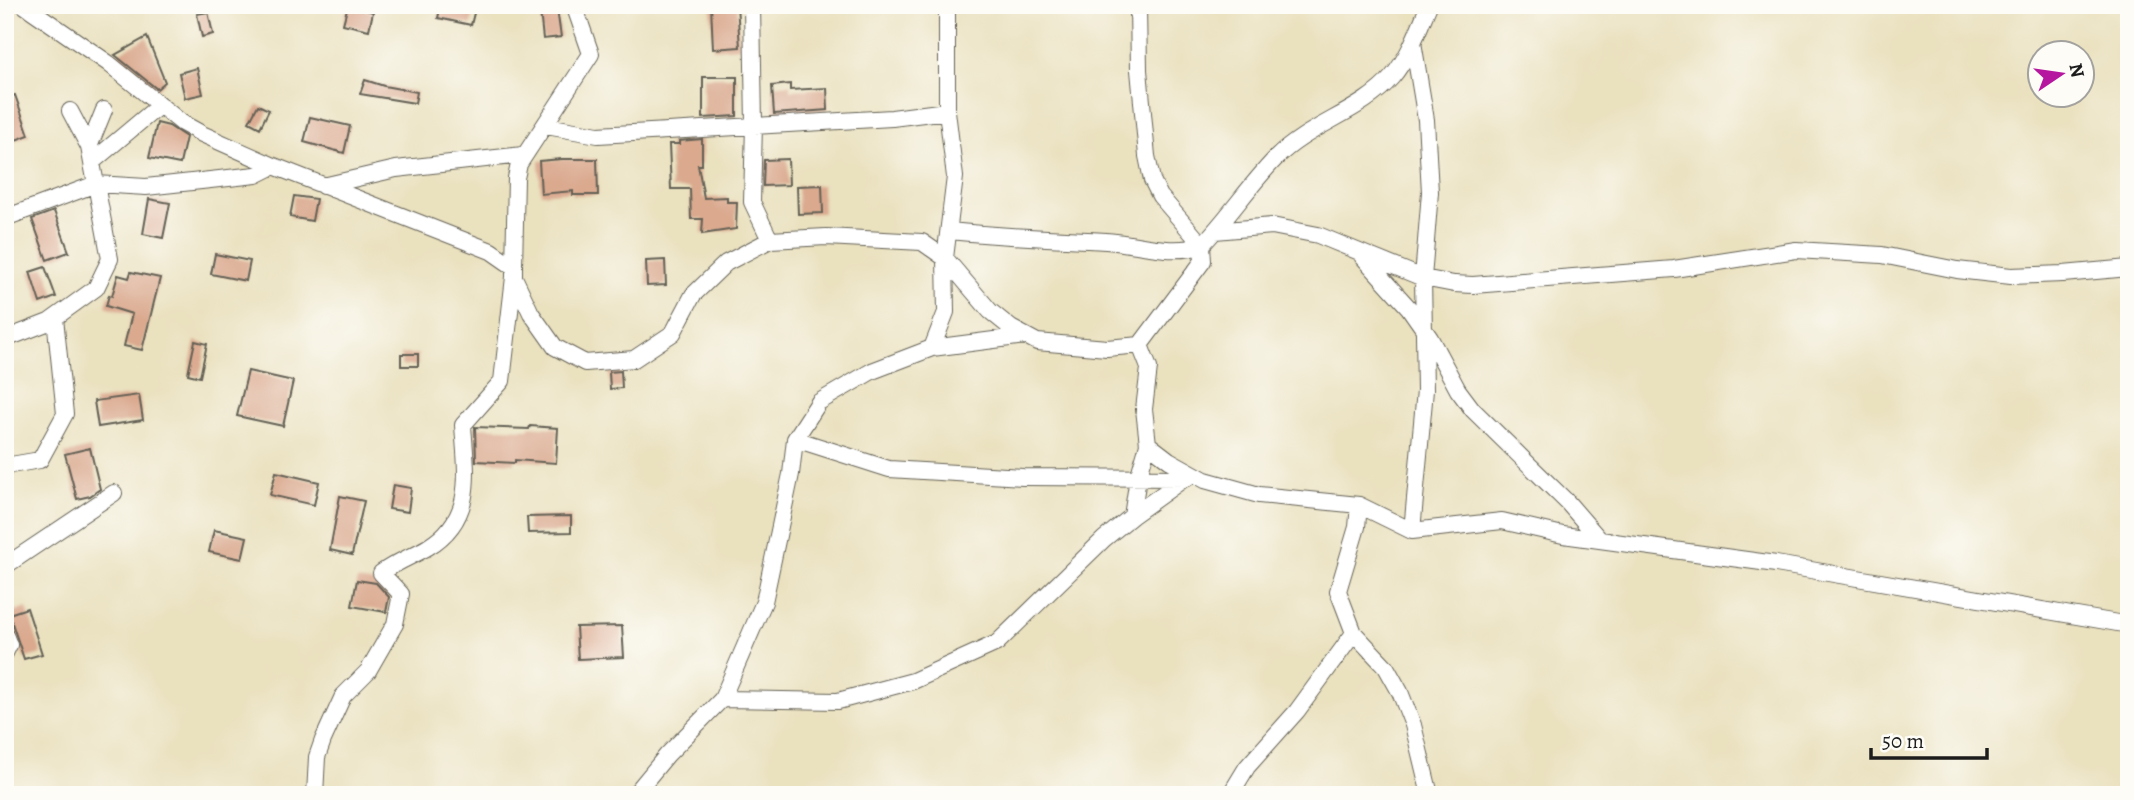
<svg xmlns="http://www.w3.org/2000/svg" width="2134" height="800" font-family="Alegreya,serif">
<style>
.building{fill:#daa98e}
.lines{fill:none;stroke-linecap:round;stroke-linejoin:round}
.street-casing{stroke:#646155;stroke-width:18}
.street{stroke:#fff;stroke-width:16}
</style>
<rect width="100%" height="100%" fill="#fdfcf7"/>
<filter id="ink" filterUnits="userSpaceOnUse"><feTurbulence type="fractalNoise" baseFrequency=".0143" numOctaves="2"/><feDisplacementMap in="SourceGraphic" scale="14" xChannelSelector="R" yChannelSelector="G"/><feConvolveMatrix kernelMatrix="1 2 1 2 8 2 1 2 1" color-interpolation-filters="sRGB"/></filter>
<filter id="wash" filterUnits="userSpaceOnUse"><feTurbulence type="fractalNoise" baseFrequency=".00686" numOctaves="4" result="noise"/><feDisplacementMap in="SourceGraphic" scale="28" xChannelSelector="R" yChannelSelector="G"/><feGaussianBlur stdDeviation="1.57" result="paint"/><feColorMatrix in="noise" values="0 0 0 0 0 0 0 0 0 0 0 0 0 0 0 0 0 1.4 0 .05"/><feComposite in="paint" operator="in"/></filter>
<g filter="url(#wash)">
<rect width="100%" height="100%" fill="#eae1bf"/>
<g id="blocks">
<path class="building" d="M348,5L373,12L369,30L343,24Z
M441,5H476L471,25L438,18Z
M711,5H737L740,47L713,49Z
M557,9L561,37L543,39L540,11Z
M208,12L213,34L202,37L197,14Z
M147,37L165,82L157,89L115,55Z
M197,68L203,94L185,98L179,73Z
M703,77H737V116L703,118Z
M365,80L384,86L417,92L415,103L360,94Z
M790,84V90L827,88L828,110L774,114L772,86Z
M15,95L29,135L5,144V98Z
M258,105L269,110L260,128L249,122Z
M310,117L350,126L344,153L304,142Z
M157,123L169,126L186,137L180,164L149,158Z
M702,139V165H698L704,198L727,197V202H737L736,229L702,234L703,219H691L690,189H671L669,144H679V141Z
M562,159H597L598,195H573V191L541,194L539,161Z
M788,159L789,185L763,186L764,160Z
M822,185L823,213L798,214L797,186Z
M294,196L316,199L312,221L290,217Z
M149,199L170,203L163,238L143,234Z
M54,211L69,252L47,260L32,219Z
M215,254L250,261L246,281L211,274Z
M665,260L666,285L647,286L646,261Z
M45,267L56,297L40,303L30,272Z
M131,272L160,278L142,350L124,346L132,314L106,306L109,295L112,296L118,275L129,278Z
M195,341L207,344L200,377L188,374Z
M401,354H418V366H401Z
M248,371L293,381L283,426L237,416Z
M621,371L622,388L610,389L609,372Z
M139,395L143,420L98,427L94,401Z
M530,426L558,428L556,463L515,460V463L476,461L475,427L529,429Z
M90,448L100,489L90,496L77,499L65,454Z
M276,472L319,482L314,505L270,495Z
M393,485L411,488L408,512L389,509Z
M340,496L364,501L352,555L330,550Z
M571,516V532L528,533L527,517Z
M214,530L247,537L242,559L209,552Z
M357,580L376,583L389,597L386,612L352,606Z
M27,608L42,654L24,659L9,614Z
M622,626L624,657L578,659L576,627Z"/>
</g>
</g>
<g filter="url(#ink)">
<use href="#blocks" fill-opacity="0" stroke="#646155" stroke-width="2"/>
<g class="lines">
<defs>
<path id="street" d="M24,5L108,63L182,123L202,134L274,166L491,251L514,267V277L531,313L555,347L585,363L634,359L673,333L693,295L726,263L770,240L826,237L922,242L945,258L990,311L1011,328L1037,342L1107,348L1140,345L1149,368L1144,409L1148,444L1169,460L1205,480L1259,495L1359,505L1412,531L1502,521L1563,535L1776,564L2129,625
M752,5L754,125L752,202L770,240
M1138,5L1139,70L1147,156L1152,180L1160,196L1202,245L1203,261L1140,345
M546,126L598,135L892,118L947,111
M89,147L104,110
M92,162L160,105
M323,186L396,169L523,155
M5,218L96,184L146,187L256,175L274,166
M950,231C1002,237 1054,238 1106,241C1137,243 1173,256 1202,245C1228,218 1249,186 1275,159C1309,124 1362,112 1392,77C1409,57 1419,28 1429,5
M1215,231L1272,226L1318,235L1423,278L1454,284L1473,285L1674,269L1796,250L1882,255L1957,270L2011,276L2063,274L2129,268
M1362,256L1409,308L1430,338L1458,390L1473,410L1568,503L1600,540
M514,267L516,178L519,164L591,54L574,5
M5,339L49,322L96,288L110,259L89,147L70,111
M932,348L1025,336
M795,439L889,469L1023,477L1187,478
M5,466L40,460L65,414L55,318
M1359,505L1357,527L1338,591L1354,633L1386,667L1400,692L1413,725L1430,795
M1132,516L1138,478L1148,444
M1412,531L1425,390L1423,278L1430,192L1426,120L1413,42
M5,566L114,493
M5,635L9,645L5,653
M722,699L838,701L913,681L997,643L1104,539L1132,516L1185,478
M315,795L317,757L323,740L343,696L368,671L395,624L401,594L381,573C396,562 413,556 428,547C476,518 466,472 463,425L502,381L514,277
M634,795L667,755L722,699L764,602L791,474L795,439L819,402L872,371L932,348L946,312L945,258L955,177L947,111V5
M1230,795L1247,767L1297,711L1354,633"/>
</defs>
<use href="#street" class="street-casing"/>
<use href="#street" class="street"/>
</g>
</g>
<rect width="2134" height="800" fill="none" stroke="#fdfcf7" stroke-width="28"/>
<g transform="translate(2061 74) rotate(77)"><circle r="33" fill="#fdfcf7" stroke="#a3a29f" stroke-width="2"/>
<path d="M0-5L12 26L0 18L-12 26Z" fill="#b5179e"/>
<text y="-10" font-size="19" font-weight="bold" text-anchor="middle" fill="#1c1c1c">N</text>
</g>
<path d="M1871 748v10h116v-10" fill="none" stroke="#1c1c1c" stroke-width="3.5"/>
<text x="1882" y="748" font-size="21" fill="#1c1c1c" stroke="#fdfcf7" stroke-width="5" paint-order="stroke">50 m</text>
</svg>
